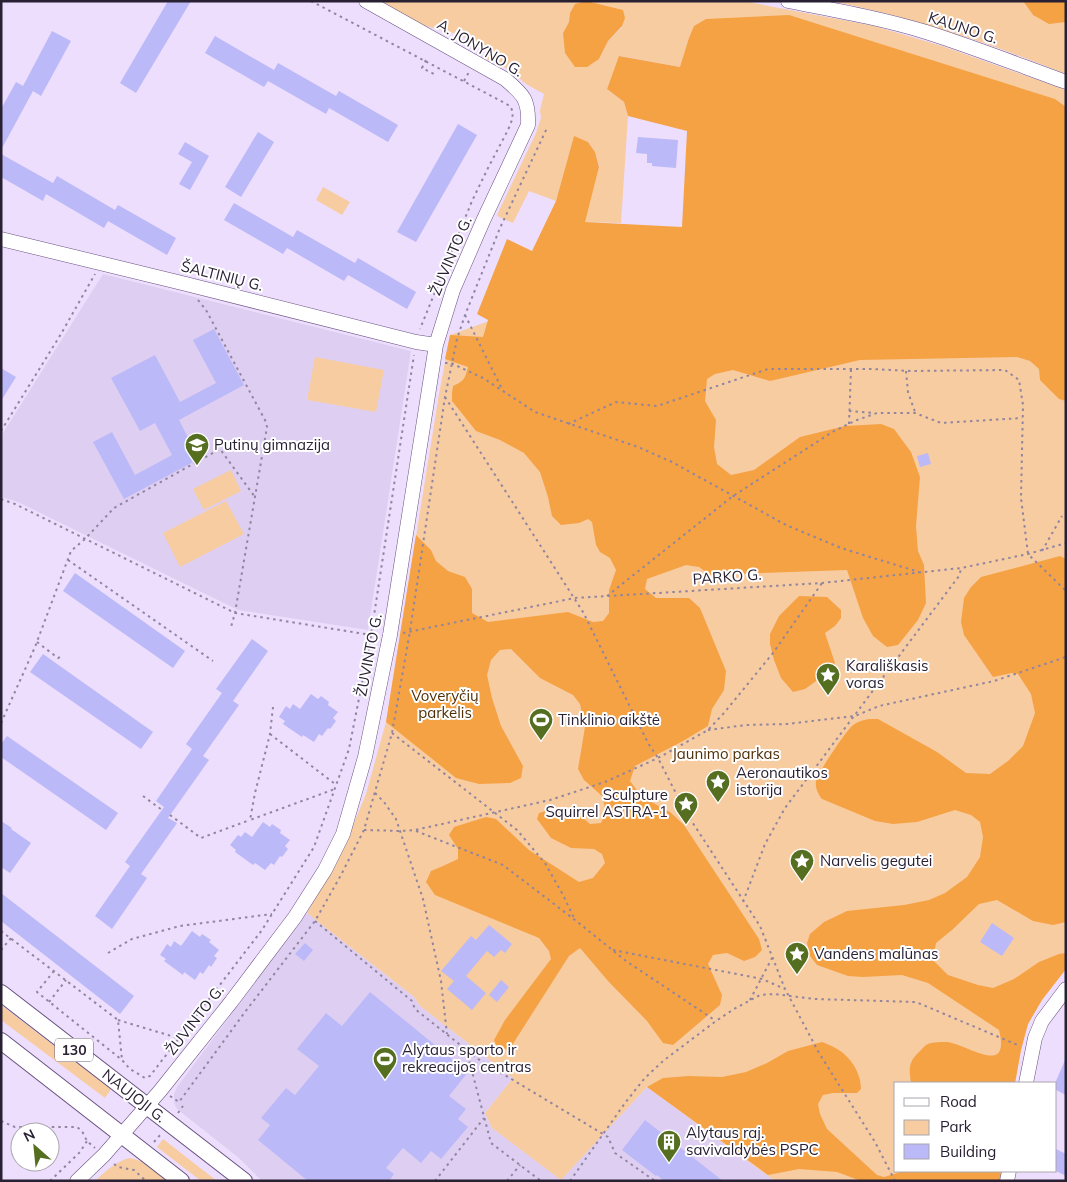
<svg xmlns="http://www.w3.org/2000/svg" width="1067" height="1182" font-family="Mulish,sans-serif">
<style>
.built{fill:#decff2}
.green{fill:#f8cca1;fill-rule:evenodd}
.forest{fill:#f5a245}
.building{fill:#bbb9f7}
.lines{fill:none;stroke-linecap:round;stroke-linejoin:round}
.minor-casing{stroke:#695380;stroke-width:15}
.major-casing{stroke:#695380;stroke-width:18}
.path{stroke:#91859f;stroke-width:2;stroke-dasharray:2.5 4;stroke-linecap:butt}
.minor{stroke:#fff;stroke-width:14}
.major{stroke:#fff;stroke-width:16}
.labels{text-anchor:middle;stroke-width:4;stroke-linejoin:round;paint-order:stroke}
.shield{fill:#fff;stroke:#696370;stroke-width:1}
.shield-label{font-size:14px;font-weight:bold;fill:#292033}
.street-label{font-size:15px;fill:#292033;stroke:#fff}
.poi-label{font-size:15px;fill:#292033;stroke:#fff;text-anchor:start}
.park-label{font-size:15px;fill:#503008;stroke:#fff}
</style>
<rect width="100%" height="100%" fill="#eddefe"/>
<path class="built" d="M103,274L411,351L368,630L238,610L18,502L1,497V436Z
M307,913L414,997L420,1006L513,1078L485,1113L492,1128L561,1179L647,1087L775,1181H262L239,1158L177,1109L174,1103V1094L177,1087Z"/>
<path class="green" d="M377,1H743L874,26L942,46L1066,90V969C1053,985 1035,1006 1028,1025C1021,1043 1019,1064 1015,1083H896V1171H1001L1000,1181H775L647,1087L561,1180L492,1128L485,1113L513,1078L420,1006L414,997L307,913L342,852L366,794L386,722L439,394L450,335L839,196L680,67L620,56L607,89L624,102L628,116L621,223L584,222L599,166L595,152L588,142L574,137L556,201L529,191L513,223L499,217L497,215L536,133L541,118L540,110L544,94L526,84L508,69L484,58L487,50L461,35L422,25ZM570,13L622,27L608,41L599,59L563,33L569,22Z
M831,1H1023L1033,15L1066,22V74C989,43 912,17 831,1Z
M323,187L350,202L342,215L316,200Z
M315,357L384,370L376,412L307,400Z
M231,470L241,491L204,510L193,489Z
M226,501L244,534L180,567L163,533Z
M1,1005L111,1089L105,1098L1,1020Z
M163,1139L217,1181H201L157,1147Z
M129,1158C143,1159 156,1172 166,1181H95C106,1171 115,1162 129,1158Z"/>
<path class="forest" d="M586,1L623,10L625,18L622,26L608,41L599,59L587,67H575L565,53L563,33L569,22L570,13L575,4Z
M1023,1H1066V22L1049,24L1033,15Z
M789,15L1055,99L1066,107V401L1059,399L1040,380L1039,369L1030,361L1017,357L860,360L770,381L733,370L715,374L707,379L705,401L716,420L714,447L717,464L731,475L754,470L800,437L845,426L881,424L894,429L911,452L920,477L916,526L918,551L924,565L926,603L918,620L898,645L887,647L873,636L863,618L847,570L710,575L699,567L686,565L647,579L645,589L656,598H689L700,608L726,671L724,690L712,709L708,726L683,741L635,766L630,781L642,797L670,812L684,825L759,939L762,950L755,957L744,961L727,953L713,955L708,964L722,995L720,1005L673,1045L663,1043L647,1021L608,981L580,948L569,956L509,1050L497,1047L494,1040L505,1020L551,959L549,951L539,938L435,895L426,882L431,871L443,866L458,859V849L449,835L454,827L486,817L496,819L529,850L579,882L593,878L605,863L602,854L594,849L571,848L551,838L537,819L539,813L554,808L576,812L590,824L601,823L606,812L602,796L584,780L578,769L585,727L580,704L573,695L540,678L511,649L500,650L491,660L487,675L492,698L501,726L523,766L521,778L510,783L479,784L456,778L386,722L416,535L431,550L436,561L448,571L465,577L472,589V613L488,622L568,612L593,622L603,621L609,613V590L616,570L610,558L600,552L596,545L592,522L588,519L579,523L561,525L552,516L548,497L540,472L524,453L500,440L476,431L452,401V393L453,386C464,381 465,379 468,367L445,359L450,335L483,337L488,320L477,314L507,239L532,251L556,201L574,136L588,142L595,152L599,167L585,222L682,227L687,131L628,116L624,102L607,89L619,56L680,67L689,38L694,26L706,19Z
M1060,556L1066,559V922L1053,925L1033,921L997,900L979,904L952,930L936,943L933,960L948,975L978,985L993,988L1014,979L1039,962L1059,954L1066,953V969L1042,1000L1028,1024L1021,1050L1015,1083H911C909,1070 908,1062 919,1052C922,1049 925,1045 928,1044C933,1042 942,1042 947,1042C967,1044 1011,1078 999,1030L928,983L902,975L863,977L848,976L817,965L810,956L807,943L810,934L824,922L847,911L904,905L929,900L945,893L967,877L980,857L983,837L980,822L971,815L955,810L917,822L893,824L875,821L822,799C818,794 815,788 816,781C817,774 846,731 852,726C860,719 869,719 878,719L937,752L966,773L990,774L1008,761L1023,746L1035,713L1031,694L1018,674L1012,673L993,677L964,635L961,622L964,598L971,587L981,577Z
M799,596L827,597L841,610V618L835,626L825,633L835,663L823,676L805,689L793,692L781,678L774,660L770,644V634L779,616Z
M822,1042C827,1044 833,1046 837,1049C851,1057 861,1073 861,1089L857,1093H833L823,1095L818,1104L820,1114L827,1129L877,1175L884,1177L904,1171H1001L1000,1181H861L837,1172L799,1169L768,1175L647,1087L663,1078L689,1076L722,1077L746,1072L767,1063L788,1051Z"/>
<path class="building" d="M168,1H191L136,93L120,83Z
M52,31L71,41L41,96L33,91L1,150V109L16,82L23,86Z
M215,36L274,70L278,63L336,96L339,91L398,125L388,142L329,108L326,114L268,81L264,87L205,53Z
M458,124L477,135L416,242L397,232Z
M258,132L274,142L241,197L225,187Z
M638,137L678,140L676,168L652,166V163H647V154L636,153Z
M185,142L209,156L190,190L179,184L192,162L178,154Z
M1,154L53,183L57,176L115,210L118,205L176,238L167,255L108,221L104,228L46,194L43,201L1,177Z
M234,203L293,237L297,230L355,263L358,258L416,292L407,309L348,275L344,281L287,248L283,254L224,220Z
M214,329L244,385L179,420L199,459L124,499L93,442L112,432L135,475L172,455L155,423L140,431L111,378L155,355L180,402L216,383L193,340Z
M1,368L16,377L1,401Z
M928,453L931,464L920,467L917,456Z
M75,573L185,651L173,668L63,591Z
M252,639L268,651L233,701L239,705L203,756L209,760L168,818L177,823L141,874L147,878L112,929L95,916L130,866L125,862L164,807L156,801L192,749L186,744L222,693L216,689Z
M43,654L153,732L141,749L30,672Z
M311,694L318,699L321,696L329,702L328,705L338,712L333,718L336,721L330,729L328,728L322,736L319,734L314,742L303,735L302,737L283,724L285,721L279,717L286,706L290,709L293,704L300,709Z
M7,736L118,813L106,830L1,757V744Z
M1,821L12,828L11,829L31,843L10,873L1,867Z
M263,822L270,827L272,824L281,830L280,833L290,840L285,846L288,849L282,857L280,856L274,865L271,863L265,870L255,863L253,865L235,852L236,850L230,845L238,835L241,837L245,832L252,837Z
M1,893L134,996L120,1014L1,921Z
M992,923L1014,938L1002,956L980,942Z
M489,925L512,944L505,953L501,950L494,957L487,951L466,976L486,993L472,1010L447,989L454,981L441,971L471,936L476,940Z
M192,931L200,937L202,934L211,940L209,942L219,950L214,956L217,958L211,967L209,965L203,974L200,972L195,980L184,972L183,975L164,961L166,959L160,955L167,944L171,947L174,941L181,946Z
M305,943L313,950L304,961L295,954Z
M501,980L509,987L497,1002L489,995Z
M370,992L468,1072L449,1096L466,1109L458,1119L468,1127L441,1159L431,1151L421,1163L403,1148L386,1168L394,1174L389,1181H308L258,1140L270,1125L261,1118L286,1088L295,1095L319,1066L297,1049L326,1013L342,1026Z
M1066,1058V1095L1056,1090V1081Z
M645,1120L723,1181H664L657,1175L656,1176L622,1150Z
M1056,1149L1066,1154V1176L1056,1171Z"/>
<g class="lines">
<defs>
<path id="minor" d="M788,1C834,10 880,18 926,32C973,47 1019,65 1066,82
M1,239L186,284L416,342L436,345
M1026,1083L1035,1038L1042,1021L1066,989
M77,1181L104,1155L160,1091L231,1002L295,917L325,870L343,834L365,757L390,635L436,345L453,290L483,221L528,125C529,100 524,95 505,79L366,1
M1007,1181L1009,1171"/>
<path id="major" d="M1,993L244,1181
M1,1041L181,1181"/>
</defs>
<use href="#minor" class="minor-casing"/>
<use href="#major" class="major-casing"/>
<path class="path" d="M311,1L501,101L510,106L513,112L512,120L508,130L488,168L472,201L420,329
M426,60L422,68L434,74
M464,81L469,72
M198,300L206,310L266,422L267,427L235,613L231,627
M465,315L502,389
M445,363H451L483,378L535,412L638,447L672,462L786,525L841,548L919,572
M906,371L908,392L915,412
M445,397L583,612L648,743L658,758L685,811L760,926L785,989L819,1053L875,1142L895,1181
M849,411L874,413
M568,424L616,402L657,406L768,369H872L911,371L1005,370L1019,380L1023,405L1021,498L1028,554L1066,591
M849,424L851,369
M1,431L61,334L95,274
M1,499L15,504L235,613L371,635H376
M1042,551L1062,516
M68,560L213,661
M607,596L733,496L834,431L857,420L877,413H915L941,423L1022,418
M403,633L575,598L822,583L961,568L1028,554L1066,543
M37,642L58,658L62,656
M273,707L270,734L255,793L250,820L335,789
M1,723L35,647L71,551L85,539L114,508L220,449L255,497
M708,730L746,725L787,724L855,716L879,706L994,681L1066,657
M392,733L517,830L545,863L563,895L575,920
M270,734L335,784
M375,793L384,802L396,819L423,899L441,981L447,1034
M143,796L162,810
M170,815L201,838L250,820
M364,830L401,831L415,830L550,800L605,782L658,758L708,730L724,713L773,653L822,583
M416,831L503,865L575,920L626,961L716,1021
M743,902L765,844L785,808L959,576L961,569
M315,921L412,1001L415,1009L478,1059L608,1137L615,1153L655,1181
M1,931L118,1020L122,1060
M1,950L11,938
M613,950L762,979L785,989
M108,953L132,939L180,926L272,914
M54,971L37,992L122,1060L130,1069L145,1078L150,1076L262,930L314,847L349,749L369,648L414,355
M750,1000L772,958
M49,1002L66,980
M118,1020L178,1038
M466,1049L491,1143L541,1181
M170,1096L179,1102L245,1012L315,921L341,875L364,830L392,733L410,631L445,397L457,339L465,315L500,228L547,128
M178,1113L183,1106
M1,1121L15,1127H77L82,1131L87,1141L95,1148
M154,1142L161,1134
M114,1164L118,1167L134,1170L146,1181
M50,1181L80,1152L87,1141
M435,1181L484,1118
M507,1181L520,1165
M570,1181L625,1103L644,1079L663,1061L716,1021L734,1009L760,995L774,994L815,999L916,1002L1020,1046"/>
<use href="#minor" class="minor"/>
<use href="#major" class="major"/>
</g>
<defs>
<symbol id="school-pin" viewBox="-11 -11 22 30"><path d="M0 17L-7.5 6A9.5 9.5 0 1 1 7.5 6Z" fill="#556e20" stroke="#fff"/><path d="M0-5L7-2L0 1L-7-2ZM-4 1L0 2.5L4 1V4Q0 6-4 4Z" fill="#fff"/></symbol>
<symbol id="sight-pin" viewBox="-11 -11 22 30"><path d="M0 17L-7.5 6A9.5 9.5 0 1 1 7.5 6Z" fill="#556e20" stroke="#fff"/><path d="M0-6L1.8-2.2L6-1.7L2.9 1.2L3.7 5.4L0 3.3L-3.7 5.4L-2.9 1.2L-6-1.7L-1.8-2.2Z" fill="#fff"/></symbol>
<symbol id="stadium-pin" viewBox="-11 -11 22 30"><path d="M0 17L-7.5 6A9.5 9.5 0 1 1 7.5 6Z" fill="#556e20" stroke="#fff"/><path d="M0-5a6.5 5 0 1 0 0 10a6.5 5 0 1 0 0-10ZM-3.5-1.8h7v3.6h-7Z" fill="#fff"/></symbol>
<symbol id="building-pin" viewBox="-11 -11 22 30"><path d="M0 17L-7.5 6A9.5 9.5 0 1 1 7.5 6Z" fill="#556e20" stroke="#fff"/><path d="M-4-6H4V6H1V3H-1V6H-4ZM-2.5-4.3h1.7v1.8h-1.7ZM.8-4.3h1.7v1.8H.8ZM-2.5-1h1.7V.8h-1.7ZM.8-1h1.7V.8H.8Z" fill="#fff"/></symbol>
</defs>
<g fill-rule="evenodd">
<use href="#school-pin" x="183" y="431" width="28" height="38"/>
<use href="#sight-pin" x="814" y="661" width="28" height="38"/>
<use href="#stadium-pin" x="527" y="706" width="28" height="38"/>
<use href="#sight-pin" x="704" y="768" width="28" height="38"/>
<use href="#sight-pin" x="672" y="790" width="28" height="38"/>
<use href="#sight-pin" x="788" y="847" width="28" height="38"/>
<use href="#sight-pin" x="783" y="940" width="28" height="38"/>
<use href="#stadium-pin" x="371" y="1045" width="28" height="38"/>
<use href="#building-pin" x="655" y="1128" width="28" height="38"/>
</g>
<g class="labels">
<rect class="shield" x="55" y="1038.5" width="38" height="23" rx="4"/>
<g class="shield-label">
<text x="74" y="1055">130</text>
</g>
<g class="street-label">
<text transform="translate(963 28) rotate(18)" y="5">KAUNO G.</text>
<text transform="translate(480 48) rotate(31)" y="5">A. JONYNO G.</text>
<text transform="translate(451 256) rotate(-67)" y="5">ŽUVINTO G.</text>
<text transform="translate(222 276) rotate(14)" y="5">ŠALTINIŲ G.</text>
<text transform="translate(727 577) rotate(-4)" y="5">PARKO G.</text>
<text transform="translate(369 655) rotate(-79)" y="5">ŽUVINTO G.</text>
<text transform="translate(195 1020) rotate(-52)" y="5">ŽUVINTO G.</text>
<text transform="translate(134 1096) rotate(38)" y="5">NAUJOJI G.</text>
</g>
<g class="poi-label">
<text x="214" y="450">Putinų gimnazija</text>
<text x="846" y="671">Karališkasis<tspan x="846" dy="17">voras</tspan></text>
<text x="558" y="725">Tinklinio aikštė</text>
<text x="736" y="778">Aeronautikos<tspan x="736" dy="17">istorija</tspan></text>
<text x="668" y="800" text-anchor="end">Sculpture<tspan x="668" dy="17">Squirrel ASTRA-1</tspan></text>
<text x="820" y="866">Narvelis gegutei</text>
<text x="814" y="959">Vandens malūnas</text>
<text x="402" y="1055">Alytaus sporto ir<tspan x="402" dy="17">rekreacijos centras</tspan></text>
<text x="686" y="1138">Alytaus raj.<tspan x="686" dy="17">savivaldybės PSPC</tspan></text>
</g>
<g class="park-label">
<text x="445" y="701">Voveryčių<tspan x="445" dy="17">parkelis</tspan></text>
<text x="726" y="759">Jaunimo parkas</text>
</g>
</g>
<rect width="1067" height="1182" fill="none" stroke="#292033" stroke-width="5"/>
<rect x="894" y="1082" width="162" height="90" fill="#ffffff" stroke="#a9a6ad"/>
<rect x="904" y="1098" width="25" height="8" fill="#ffffff" stroke="#a9a6ad"/>
<text x="940" y="1107" font-size="15" fill="#292033">Road</text>
<rect x="904" y="1120" width="25" height="15" fill="#f8cca1" stroke="#a9a6ad"/>
<text x="940" y="1132" font-size="15" fill="#292033">Park</text>
<rect x="904" y="1144" width="25" height="15" fill="#bbb9f7" stroke="#a9a6ad"/>
<text x="940" y="1157" font-size="15" fill="#292033">Building</text>
<g transform="translate(35 1147) rotate(333)"><circle r="24" fill="#ffffff" stroke="#a9a6ad"/>
<path d="M0-4L9 19L0 12L-9 19Z" fill="#556e20"/>
<text y="-8" font-size="14" font-weight="bold" text-anchor="middle" fill="#292033">N</text>
</g>
</svg>
